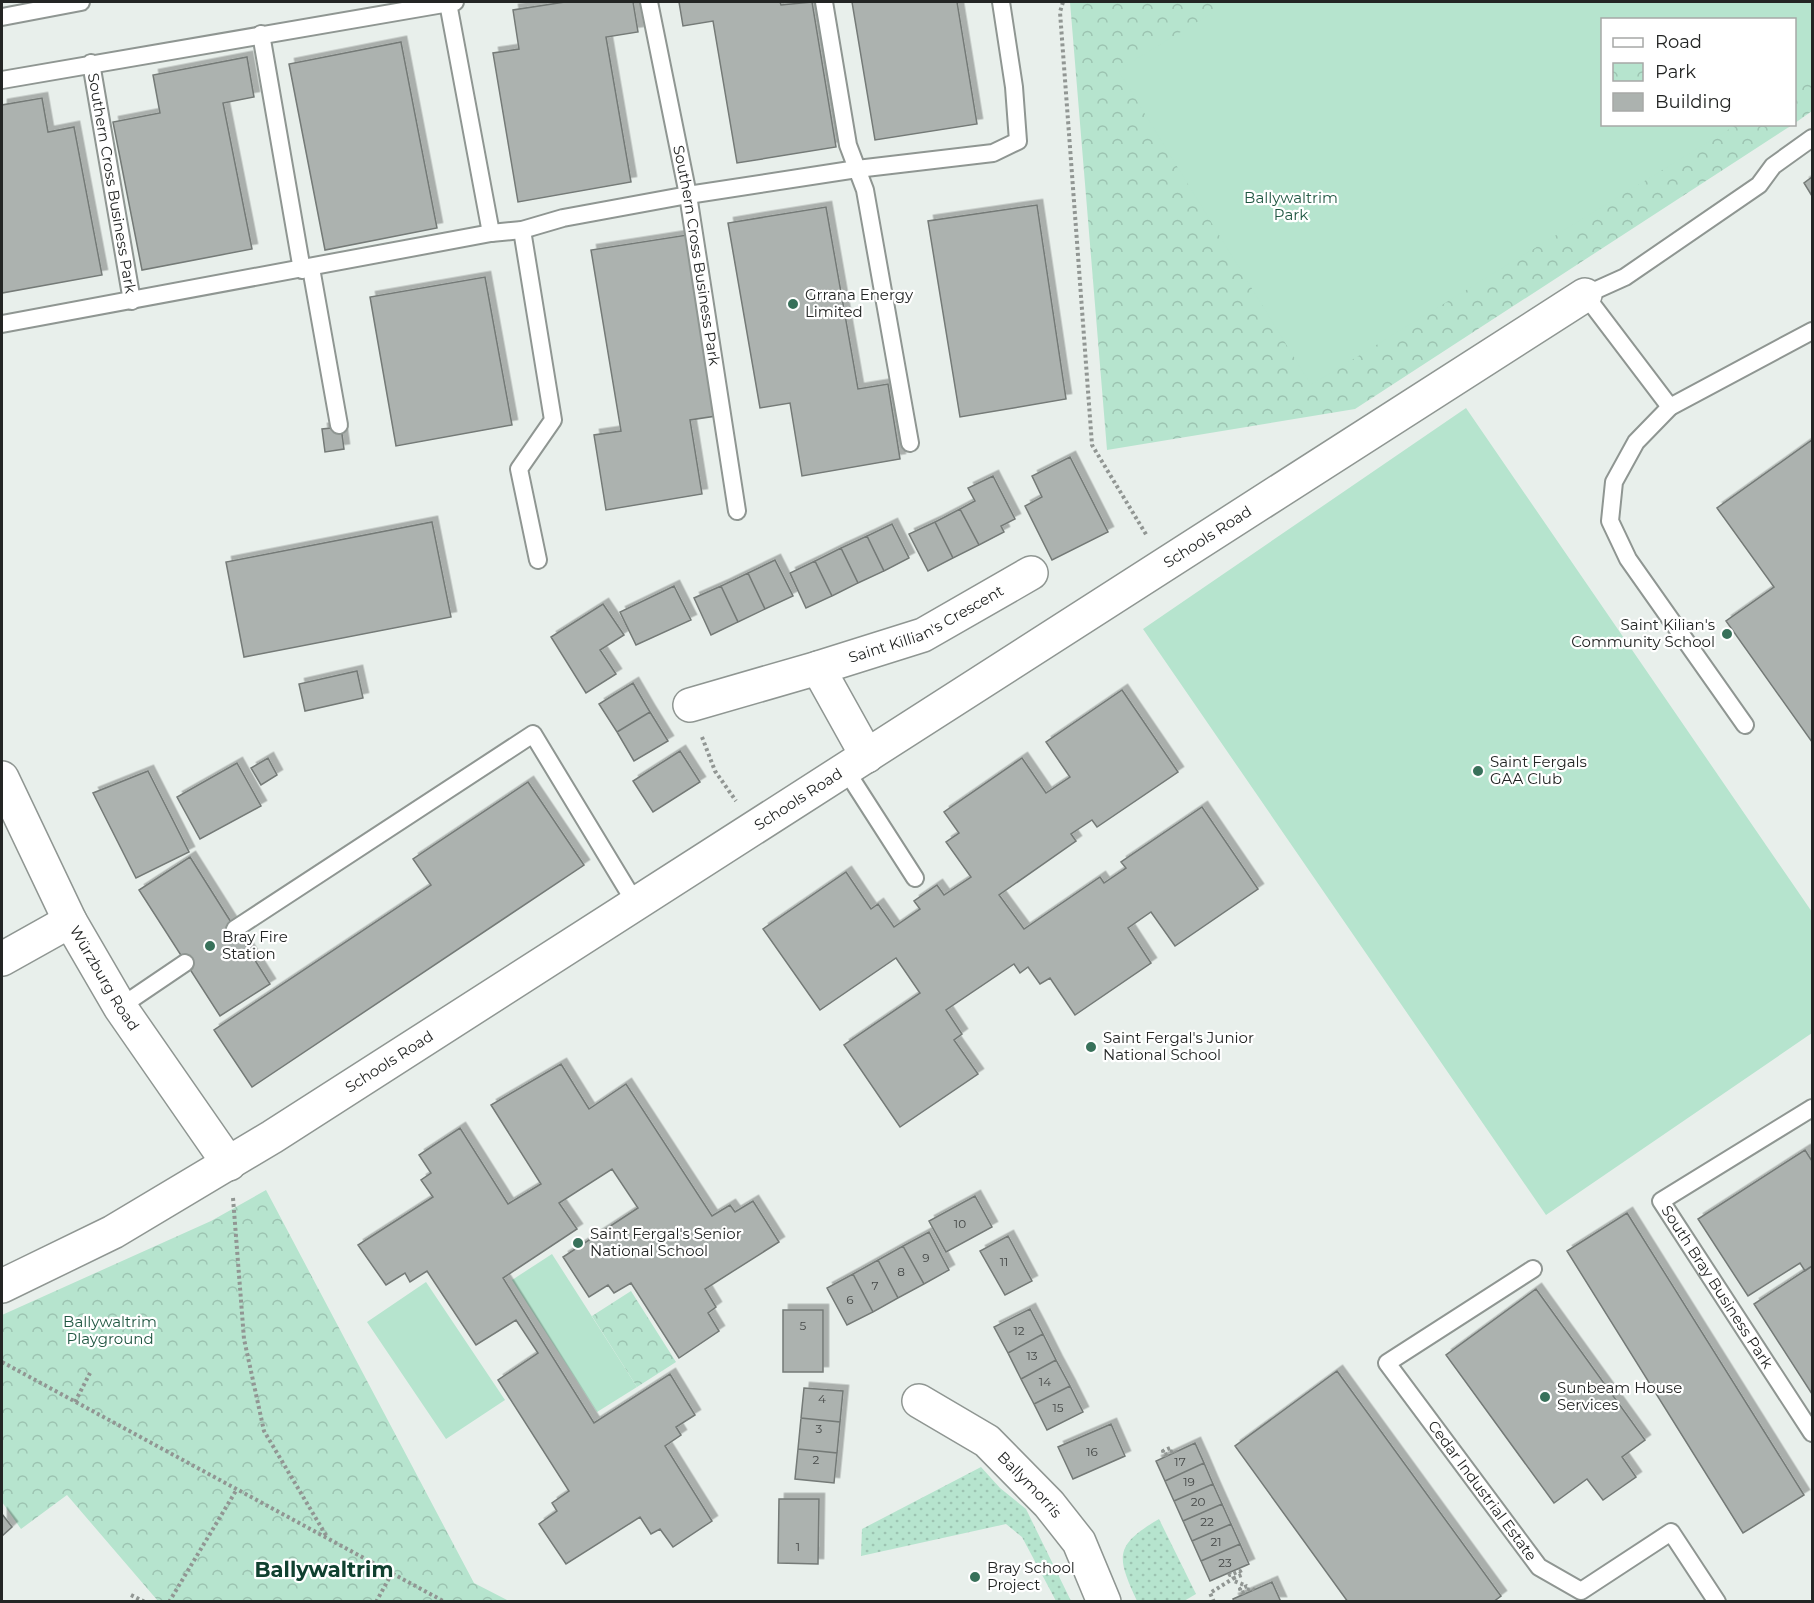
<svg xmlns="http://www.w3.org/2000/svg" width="1814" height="1603" font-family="Montserrat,sans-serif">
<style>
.grass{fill:url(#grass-dots)}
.park{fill:url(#park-crowns)}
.pitch{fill:#b6e4ce}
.building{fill:#acb2af;stroke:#747a77;stroke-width:1.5;filter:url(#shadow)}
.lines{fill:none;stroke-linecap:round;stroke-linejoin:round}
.lane-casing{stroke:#8f9692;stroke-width:20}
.street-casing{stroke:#8f9692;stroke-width:36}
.path{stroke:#919693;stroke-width:4;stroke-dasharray:3 3;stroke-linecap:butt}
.lane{stroke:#fff;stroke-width:16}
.street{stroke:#fff;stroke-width:33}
.poi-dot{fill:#38715a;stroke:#fff;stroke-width:2}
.labels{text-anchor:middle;stroke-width:4.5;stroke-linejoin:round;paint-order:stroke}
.number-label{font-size:12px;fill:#454847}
.street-label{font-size:15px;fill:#232524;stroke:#fff}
.park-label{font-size:15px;fill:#1f5641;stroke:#fff}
.poi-label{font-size:15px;fill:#232524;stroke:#fff;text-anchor:start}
.district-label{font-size:21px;font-weight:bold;fill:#10402f;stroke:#fff}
</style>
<defs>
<pattern id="grass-dots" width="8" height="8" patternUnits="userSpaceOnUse" patternTransform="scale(1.5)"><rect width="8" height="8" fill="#b6e4ce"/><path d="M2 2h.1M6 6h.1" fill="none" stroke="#9cc3b1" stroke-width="1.8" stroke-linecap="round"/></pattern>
<pattern id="park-crowns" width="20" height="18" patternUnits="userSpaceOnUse" patternTransform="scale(1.5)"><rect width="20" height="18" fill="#b6e4ce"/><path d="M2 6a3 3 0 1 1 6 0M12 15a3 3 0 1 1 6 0" fill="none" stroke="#9cc3b1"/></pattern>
<filter id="shadow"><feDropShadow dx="5.5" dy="-5.5" stdDeviation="0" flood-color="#0004"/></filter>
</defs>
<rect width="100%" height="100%" fill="#e8efeb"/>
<path class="grass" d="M981,1467L1000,1488L1026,1509L1071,1601H1056L1022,1537L1006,1524L861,1556L862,1529Z
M1159,1519L1196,1594L1184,1601H1137C1117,1557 1113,1546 1159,1519Z"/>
<path class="park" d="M1070,2H1812V111L1795,123L1794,20H1602V124L1792,125L1355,409L1107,450Z
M266,1190L474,1583L509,1601H158L67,1495L21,1529L2,1502V1315L211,1221Z
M631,1291L676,1362L637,1387L592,1316Z"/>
<path class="pitch" d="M1230,2H1812V78L1795,89L1794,20H1602V124L1736,125L1311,385L1118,70Z
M1466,408L1812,912V1033L1546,1215L1143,629Z
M552,1254L637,1387L597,1412L512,1280Z
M426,1282L505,1400L446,1439L367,1322Z"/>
<path class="building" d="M565,2H633L638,32L606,37L631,182L518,202L493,53L519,49L513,10Z
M679,2H780L781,5L812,2L836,147L737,163L713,21L683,26Z
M852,2H957L977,124L875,140Z
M401,42L437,228L325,250L289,64Z
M247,57L254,97L223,103L252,249L142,270L113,122L160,113L153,75Z
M42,98L48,132L74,127L102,275L2,293V105Z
M1812,177V196L1804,183Z
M1037,205L1066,399L960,417L928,221Z
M826,207L858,389L888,384L900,459L802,476L790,403L760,408L728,223Z
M687,235L716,416L690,420L702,494L606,510L594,435L621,431L591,250Z
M485,277L512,425L396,446L370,297Z
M341,427L344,449L325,452L322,429Z
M1812,440V742L1726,621L1774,587L1717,508Z
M1070,457L1108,532L1052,560L1025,506L1042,497L1032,476Z
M993,476L1015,519L1001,526L1004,532L979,545L960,509L975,501L968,488Z
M960,509L979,545L953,558L935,522Z
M432,522L451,617L244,657L226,562Z
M935,522L953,558L928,571L909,534Z
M892,524L909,558L884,571L867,536Z
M867,536L884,571L858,583L841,548Z
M841,548L858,583L832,596L815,561Z
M775,560L793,596L765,609L748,573Z
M815,561L832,596L806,608L790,573Z
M748,573L765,609L738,622L721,586Z
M674,586L691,620L636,645L620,612Z
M721,586L738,622L711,635L694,598Z
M603,604L624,635L600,650L616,674L586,693L551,637Z
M357,671L363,698L305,711L299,684Z
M633,683L650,712L617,732L599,704Z
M1122,690L1178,772L1097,827L1092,820L1071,834L1076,841L999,895L1024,929L1100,877L1104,883L1126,868L1121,862L1202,807L1258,889L1175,946L1151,912L1128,928L1151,963L1075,1015L1050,978L1040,984L1028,967L1020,973L1014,964L946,1010L962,1034L954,1040L978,1074L900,1127L844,1045L920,993L896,958L820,1010L763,929L846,872L871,909L878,904L894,927L920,909L914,901L937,885L944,895L971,877L946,842L959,833L944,812L1022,758L1046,793L1070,777L1046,742Z
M650,712L668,741L634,761L617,732Z
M680,751L700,782L653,812L633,781Z
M268,758L277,775L261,785L251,768Z
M237,763L261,806L200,839L177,797Z
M148,771L189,852L136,878L93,793Z
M528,782L584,865L252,1087L214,1030L431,885L413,859Z
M190,857L270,984L220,1016L139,890Z
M561,1064L589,1109L626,1084L712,1216L730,1205L735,1212L753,1201L779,1242L705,1289L716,1307L708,1313L719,1331L679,1358L631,1283L614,1293L608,1285L589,1297L563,1257L638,1208L612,1169L559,1203L577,1229L503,1278L594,1423L670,1374L695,1415L676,1427L681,1435L665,1446L712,1521L673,1547L660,1529L651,1534L640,1517L566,1564L539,1524L557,1511L552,1503L569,1491L498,1380L538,1353L516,1320L476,1345L427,1271L410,1282L405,1273L386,1285L358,1245L433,1197L421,1180L431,1173L419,1155L460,1128L508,1204L541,1184L491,1105Z
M1805,1150L1812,1161V1266L1805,1271L1800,1263L1748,1296L1698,1219Z
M975,1196L992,1227L946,1252L929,1221Z
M1627,1213L1804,1495L1743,1533L1567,1251Z
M929,1232L949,1270L924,1284L903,1246Z
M1008,1236L1032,1281L1005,1295L980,1251Z
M903,1246L924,1284L898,1298L878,1260Z
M878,1260L898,1298L873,1312L853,1274Z
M1812,1266V1394L1754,1304Z
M853,1274L873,1312L847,1325L827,1288Z
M1536,1289L1645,1440L1622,1457L1636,1477L1603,1500L1587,1479L1554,1503L1446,1355Z
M1030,1309L1043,1334L1008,1353L994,1327Z
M783,1310H823V1372H783Z
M1043,1334L1056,1360L1021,1379L1008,1353Z
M1056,1360L1070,1386L1034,1404L1021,1379Z
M1337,1371L1501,1596L1493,1602H1348L1235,1446Z
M1070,1386L1083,1412L1047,1430L1034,1404Z
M804,1388L843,1391L840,1422L801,1418Z
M801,1418L840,1422L837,1453L798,1449Z
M1111,1424L1125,1456L1073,1479L1058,1447Z
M1195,1443L1204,1463L1165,1481L1156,1461Z
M798,1449L837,1453L834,1483L795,1479Z
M1204,1463L1213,1484L1174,1501L1165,1481Z
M1213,1484L1222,1504L1183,1521L1174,1501Z
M779,1499H819L818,1564L778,1563Z
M1222,1504L1231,1524L1192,1541L1183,1521Z
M2,1514L12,1527L2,1536Z
M1231,1524L1240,1544L1201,1561L1192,1541Z
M1240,1544L1249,1564L1210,1581L1201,1561Z
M1272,1582L1281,1602H1234L1233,1599Z"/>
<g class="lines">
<defs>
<g id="lane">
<path id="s1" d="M649,2L688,195L737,511"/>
<path d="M824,2L848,145L865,190L910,443"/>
<path d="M448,3L491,233"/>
<path d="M2,17L81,2"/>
<path d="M261,34L302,270"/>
<path id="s2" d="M91,63L132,301"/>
<path d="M2,80L455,2"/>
<path d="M522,230L553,420L519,469L538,560"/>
<path d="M311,268L339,425"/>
<path d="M2,324L491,233L522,230L563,218L688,195L857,169L993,153L1018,141L1014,87L1001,2"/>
<path d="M1670,407L1585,295L1625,277L1759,185L1773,166L1812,138"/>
<path d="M1745,725L1628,559L1610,521L1614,482L1636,442L1670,407L1812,331"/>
<path d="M845,769L915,878"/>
<path d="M235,929L533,734L636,904"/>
<path d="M120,1007L185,963"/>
<path id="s3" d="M1812,1108L1661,1201L1812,1433"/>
<path id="s4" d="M1533,1269L1387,1363L1539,1567L1581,1591L1671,1532L1717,1602"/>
</g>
<g id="street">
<path id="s5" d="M818,668L923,635L1031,573"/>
<path d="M690,705L818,668L867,756"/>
<path id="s6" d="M2,778L70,921L120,1007L229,1164"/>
<path d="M2,959L70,921"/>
<path id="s7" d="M2,1286L113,1232L272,1137L1585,295"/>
<path id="s8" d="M919,1401L987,1441L1049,1504L1079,1542L1104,1602"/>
</g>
</defs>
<use href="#lane" class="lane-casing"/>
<use href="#street" class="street-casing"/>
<path class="path" d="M1063,2L1060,12L1092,445L1147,536
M702,737L715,771L736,801
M233,1198L244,1339L264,1431L327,1537
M2,1362L445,1602
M75,1402L90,1373
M1170,1448L1163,1451L1165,1455L1175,1450L1176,1452
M1229,1573L1230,1575L1240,1571L1242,1575L1234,1578
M1247,1586L1240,1589L1242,1593L1252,1588L1254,1590
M131,1595L145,1602
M169,1602L237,1489
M376,1602L392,1573
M1214,1602L1210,1593L1234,1578V1581L1247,1586"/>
<use href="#lane" class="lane"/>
<use href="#street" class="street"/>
</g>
<g class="poi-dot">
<circle cx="793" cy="304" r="6"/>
<circle cx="1727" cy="634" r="6"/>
<circle cx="1478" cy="771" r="6"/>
<circle cx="210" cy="946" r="6"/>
<circle cx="1091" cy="1047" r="6"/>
<circle cx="578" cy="1243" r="6"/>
<circle cx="1545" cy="1397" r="6"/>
<circle cx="975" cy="1577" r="6"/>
</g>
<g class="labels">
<g class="number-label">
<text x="960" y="1228">10</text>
<text x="926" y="1262">9</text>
<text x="1004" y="1266">11</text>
<text x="901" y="1276">8</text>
<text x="875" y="1290">7</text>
<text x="850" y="1304">6</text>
<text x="803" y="1330">5</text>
<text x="1019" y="1335">12</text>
<text x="1032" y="1360">13</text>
<text x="1045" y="1386">14</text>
<text x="822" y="1403">4</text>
<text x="1058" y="1412">15</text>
<text x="819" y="1433">3</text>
<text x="1092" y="1456">16</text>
<text x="816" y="1464">2</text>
<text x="1180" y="1466">17</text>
<text x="1189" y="1486">19</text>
<text x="1198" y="1506">20</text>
<text x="1207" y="1526">22</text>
<text x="1216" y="1546">21</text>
<text x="798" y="1551">1</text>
<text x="1225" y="1567">23</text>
</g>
<g class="street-label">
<text dy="5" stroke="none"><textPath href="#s2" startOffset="122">Southern Cross Business Park</textPath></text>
<text dy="5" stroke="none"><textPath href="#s1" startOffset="258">Southern Cross Business Park</textPath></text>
<text dy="5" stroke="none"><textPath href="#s7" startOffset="1420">Schools Road</textPath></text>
<text dy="5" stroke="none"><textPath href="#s5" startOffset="117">Saint Killian's Crescent</textPath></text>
<text dy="5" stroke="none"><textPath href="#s7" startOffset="934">Schools Road</textPath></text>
<text dy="5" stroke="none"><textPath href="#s6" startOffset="225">Würzburg Road</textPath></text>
<text dy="5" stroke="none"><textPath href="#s7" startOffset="448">Schools Road</textPath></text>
<text dy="5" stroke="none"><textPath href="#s3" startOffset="280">South Bray Business Park</textPath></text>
<text dy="5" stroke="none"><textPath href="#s8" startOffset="140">Ballymorris</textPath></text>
<text dy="5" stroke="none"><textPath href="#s4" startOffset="333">Cedar Industrial Estate</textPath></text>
</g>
<g class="park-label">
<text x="1291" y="203">Ballywaltrim<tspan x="1291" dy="17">Park</tspan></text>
<text x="110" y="1327">Ballywaltrim<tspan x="110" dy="17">Playground</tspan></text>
</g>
<g class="poi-label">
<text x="805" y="300">Grrana Energy<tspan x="805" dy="17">Limited</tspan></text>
<text x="1715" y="630" text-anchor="end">Saint Kilian's<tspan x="1715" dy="17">Community School</tspan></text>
<text x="1490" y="767">Saint Fergals<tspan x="1490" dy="17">GAA Club</tspan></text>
<text x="222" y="942">Bray Fire<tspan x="222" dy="17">Station</tspan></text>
<text x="1103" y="1043">Saint Fergal's Junior<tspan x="1103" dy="17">National School</tspan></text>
<text x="590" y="1239">Saint Fergal's Senior<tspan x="590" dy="17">National School</tspan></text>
<text x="1557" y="1393">Sunbeam House<tspan x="1557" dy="17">Services</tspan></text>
<text x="987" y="1573">Bray School<tspan x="987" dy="17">Project</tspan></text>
</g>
<g class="district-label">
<text x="324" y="1577">Ballywaltrim</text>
</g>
</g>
<rect width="1814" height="1603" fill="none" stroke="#232524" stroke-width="6"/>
<rect x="1601" y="18" width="195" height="108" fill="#ffffff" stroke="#a7a8a7" stroke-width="1.5"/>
<rect x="1613" y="38" width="30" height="9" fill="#ffffff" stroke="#a7a8a7" stroke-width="1.5"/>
<text x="1655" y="48" font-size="18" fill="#232524">Road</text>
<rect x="1613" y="63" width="30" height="18" fill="url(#park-crowns)" stroke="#a7a8a7" stroke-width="1.5"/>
<text x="1655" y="78" font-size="18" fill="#232524">Park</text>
<rect x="1613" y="93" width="30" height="18" fill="#acb2af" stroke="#a7a8a7" stroke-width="1.5"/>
<text x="1655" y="108" font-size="18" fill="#232524">Building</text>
</svg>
